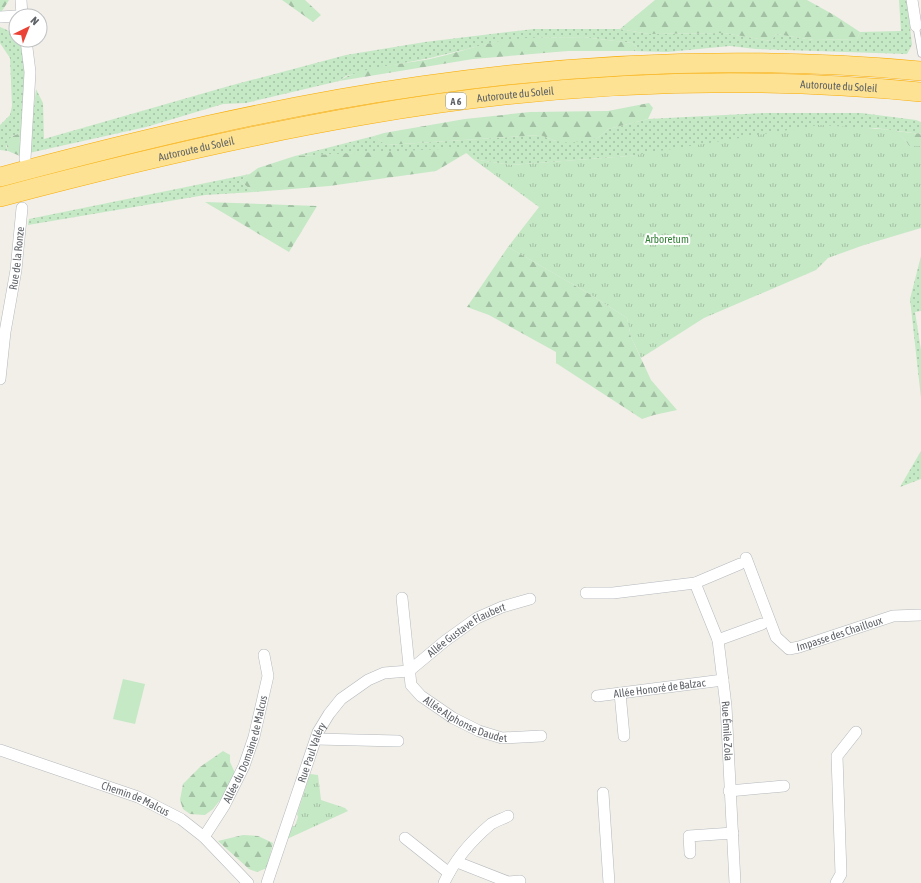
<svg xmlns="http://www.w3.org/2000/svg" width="921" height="883" font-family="'Asap Condensed',sans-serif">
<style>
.grass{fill:url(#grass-dots)}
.forest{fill:url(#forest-firs)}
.park{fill:url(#park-tufts)}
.pitch{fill:#c5e8c5}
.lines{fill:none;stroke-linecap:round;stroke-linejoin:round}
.lane-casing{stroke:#b5b8bc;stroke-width:7}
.street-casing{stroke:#b5b8bc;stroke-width:12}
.highway-casing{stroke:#f9ab00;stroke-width:20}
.lane{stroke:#fff;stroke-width:5.5}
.street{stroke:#fff;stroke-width:11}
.highway{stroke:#fde293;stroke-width:19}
.labels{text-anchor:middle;stroke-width:4;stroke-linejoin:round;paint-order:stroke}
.shield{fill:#fff;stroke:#8f9295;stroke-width:1}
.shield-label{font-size:10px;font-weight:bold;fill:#5f6368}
.street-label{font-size:11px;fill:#5f6368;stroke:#fff}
.park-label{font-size:11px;fill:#348238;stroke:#fff}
</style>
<defs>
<pattern id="grass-dots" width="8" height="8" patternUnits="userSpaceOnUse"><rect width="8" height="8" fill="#c5e8c5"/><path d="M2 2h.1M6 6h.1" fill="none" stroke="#a3c0a4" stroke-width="1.8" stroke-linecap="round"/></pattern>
<pattern id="forest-firs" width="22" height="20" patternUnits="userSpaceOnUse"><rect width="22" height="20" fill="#c5e8c5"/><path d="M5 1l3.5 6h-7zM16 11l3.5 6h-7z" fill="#a3c0a4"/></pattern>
<pattern id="park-tufts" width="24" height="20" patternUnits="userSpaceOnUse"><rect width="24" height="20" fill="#c5e8c5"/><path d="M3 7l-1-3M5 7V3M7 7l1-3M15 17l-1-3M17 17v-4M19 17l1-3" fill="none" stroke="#a3c0a4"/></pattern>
</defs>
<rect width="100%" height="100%" fill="#f1efe8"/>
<path class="grass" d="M899,0H907L912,45L907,54L756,49L730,46L667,52L633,51L637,47L632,43L583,37L533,38L496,42L430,58L383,67L346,76L339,81L246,103L223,104L146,127L29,153L36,89L43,103L44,139L229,86L346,55L425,42L534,29H620L649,34L724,33L771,41L776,34L814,40L857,39L860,32L901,31Z
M0,27L16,34V40H20L26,68L23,120L21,133L12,136L6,146L8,151L0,150V125L10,115L12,106L10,58L0,43Z
M766,113H861L916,120L921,122V134L875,128L629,156L511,165L473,159L462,149L295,156L374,136L386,145L540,135L556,141L598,138L608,129L648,119Z
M250,174L240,181L254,192L205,195L28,225L29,219Z
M921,256V311L915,312L921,350V398L910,299Z
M921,451V479L900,487Z"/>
<path class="forest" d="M0,0H9L2,11H0Z
M282,0H305L321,15L313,22Z
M655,0H807L834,15L860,32L857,39L814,40L776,34L771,41L724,33L649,34L620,29Z
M583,37L632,43L637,47L633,51H568L473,59L339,81C360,67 404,64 430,59C452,54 473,47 495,42C523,36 554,38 583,37Z
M649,103L653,108L648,119L608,129L598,138L570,143L556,141L540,135L386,145L374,136L384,133L465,119L530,112L608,111Z
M895,131L921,134V146H909C905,139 900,136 895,131Z
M21,133L20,156L8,151C4,139 11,136 21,133Z
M442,149H462L468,152L436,171L329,186L254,192L240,181L258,168L295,156Z
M205,202L317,206L289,252Z
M508,247L588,293L627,318L631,337L651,380L677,410L654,415L642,419L556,363V352L489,315L467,307Z
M223,751L230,755V762L235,773L221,799L213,809L205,815L190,814L183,809L180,800L183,784L200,767Z
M243,835L258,836L273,843L267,868L257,872L249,869L218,841Z"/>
<path class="park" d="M819,125L895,130C900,136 905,139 909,146H921V228L864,245L828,258L816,270L704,318L641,358L631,337L627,318L588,293L508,247L539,207L473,159L511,165L629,156Z
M310,774L318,775L321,800L345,808L348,811L287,839L290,827L295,826L298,817L297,814Z"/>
<path class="pitch" d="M123,679L145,684L135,724L113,719Z"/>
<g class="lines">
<defs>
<path id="lane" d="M916,26L921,54"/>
<g id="street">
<path d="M21,0L22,16"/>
<path d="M912,0L916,26"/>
<path d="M0,17L16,16"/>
<path d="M25,159L30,72L26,40"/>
<path id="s1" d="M0,379L5,332L16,270L22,208"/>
<path id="s2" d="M746,558L776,637L789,649L799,647L893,616L921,615"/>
<path id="s3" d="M695,583L718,640L726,706L735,883"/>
<path d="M586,593H613L695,583L740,564"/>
<path id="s4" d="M402,598L411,685L421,696L453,718L479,731L502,738L541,736"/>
<path d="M718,640L762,624"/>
<path id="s5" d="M409,671L445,641L477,618L502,607L530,599"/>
<path d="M620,693L624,736"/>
<path id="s6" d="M597,696L723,680"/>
<path d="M316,739L398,741"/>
<path id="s7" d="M0,750L138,797L181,819L204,837L248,883"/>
<path d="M729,791L784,786"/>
<path d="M603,793L609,883"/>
<path id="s8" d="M204,837L224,806L244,766L254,737L268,676L264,655"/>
<path d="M405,838L449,873"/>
<path d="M690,853L689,836L733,833"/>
<path d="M457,862L508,882L520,881"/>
<path id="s9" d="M267,883L318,732L329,714L341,699L368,680L384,673L409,671"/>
<path d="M444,883C454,861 472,840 491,824C496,821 502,819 508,816"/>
<path d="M836,883L841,874L837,756L856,732"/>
</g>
<g id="highway">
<path d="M0,177C139,140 279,106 421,86C585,62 756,56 921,71"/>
<path id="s10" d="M0,197C121,165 242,136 365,115C548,83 736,74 921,92"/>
</g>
</defs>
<use href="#lane" class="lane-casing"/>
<use href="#street" class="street-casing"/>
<use href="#highway" class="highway-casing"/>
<use href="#lane" class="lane"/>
<use href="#street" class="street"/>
<use href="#highway" class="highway"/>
</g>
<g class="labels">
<rect class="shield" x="446" y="93" width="20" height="16" rx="3"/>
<g class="shield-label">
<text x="456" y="105">A 6</text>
</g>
<g class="street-label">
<text dy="4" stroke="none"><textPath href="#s10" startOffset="850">Autoroute du Soleil</textPath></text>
<text dy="4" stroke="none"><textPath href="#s10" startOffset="526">Autoroute du Soleil</textPath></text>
<text dy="4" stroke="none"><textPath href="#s10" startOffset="202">Autoroute du Soleil</textPath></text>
<text dy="4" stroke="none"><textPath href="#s1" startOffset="122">Rue de la Ronze</textPath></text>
<text dy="4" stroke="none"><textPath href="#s5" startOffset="71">Allée Gustave Flaubert</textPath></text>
<text dy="4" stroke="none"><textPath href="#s2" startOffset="155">Impasse des Chailloux</textPath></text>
<text dy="4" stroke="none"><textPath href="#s6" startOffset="63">Allée Honoré de Balzac</textPath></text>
<text dy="4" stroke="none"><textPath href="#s4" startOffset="153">Allée Alphonse Daudet</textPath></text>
<text dy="4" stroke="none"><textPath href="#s3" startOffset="153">Rue Émile Zola</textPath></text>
<text dy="4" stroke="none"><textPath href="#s8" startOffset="98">Allée du Domaine de Malcus</textPath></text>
<text dy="4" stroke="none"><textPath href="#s9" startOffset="138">Rue Paul Valéry</textPath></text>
<text dy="4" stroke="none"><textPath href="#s7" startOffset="144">Chemin de Malcus</textPath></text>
</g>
<g class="park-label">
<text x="667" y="243">Arboretum</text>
</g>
</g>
<g transform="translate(28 28) rotate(43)"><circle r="19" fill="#ffffff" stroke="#bfc1c3"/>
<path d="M0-3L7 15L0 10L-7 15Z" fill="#ea4335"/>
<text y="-6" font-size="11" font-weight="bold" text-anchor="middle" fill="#5f6368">N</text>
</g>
</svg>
